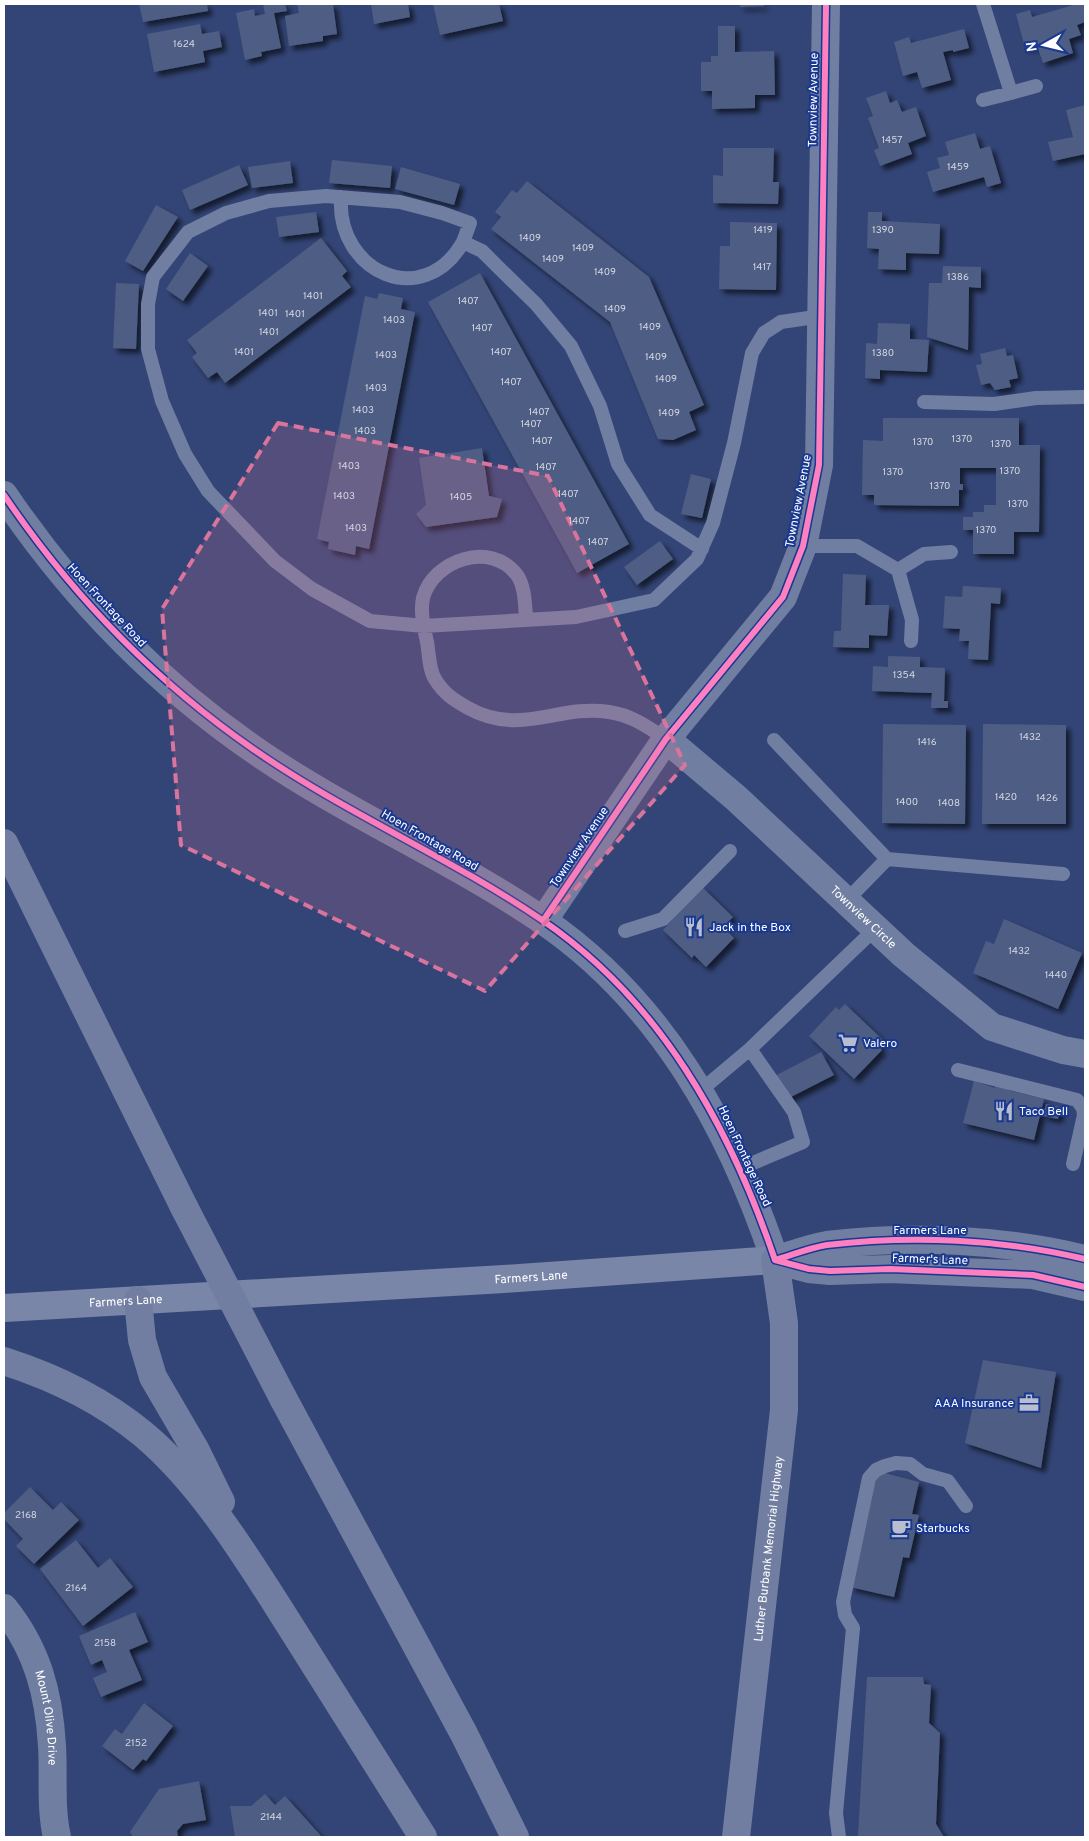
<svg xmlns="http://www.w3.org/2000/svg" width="1089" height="1841" font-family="Overpass,sans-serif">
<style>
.building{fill:#4e5d84;filter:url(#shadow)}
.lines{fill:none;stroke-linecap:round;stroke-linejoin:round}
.service{stroke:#707ea1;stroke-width:14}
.minor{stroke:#707ea1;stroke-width:28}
.tertiary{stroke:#707ea1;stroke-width:28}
.primary{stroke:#7a86a7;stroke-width:28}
.motorway{stroke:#717ea1;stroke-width:28}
.motorway-bridge{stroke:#717ea1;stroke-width:28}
.cycleway-casing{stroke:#183891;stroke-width:9}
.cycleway{stroke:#ff80c0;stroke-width:6}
.marked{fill:#da749d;fill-opacity:0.2;stroke:#da749d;stroke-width:4;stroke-dasharray:10 6;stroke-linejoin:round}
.labels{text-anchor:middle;stroke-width:4;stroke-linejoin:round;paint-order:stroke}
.number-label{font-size:10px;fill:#d3d6e0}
.street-label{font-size:12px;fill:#fff;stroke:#183891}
.poi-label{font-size:12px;fill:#fff;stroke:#183891;text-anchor:start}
</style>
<defs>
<filter id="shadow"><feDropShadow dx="4.5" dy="4.5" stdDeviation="2.5" flood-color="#0009"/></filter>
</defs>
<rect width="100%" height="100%" fill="#334576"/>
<path class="building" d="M139,4H207L208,11L143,22Z
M263,4H285L287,11L274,13L281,48L261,52L262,56L245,60L236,13L254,9L255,16L265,14Z
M297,4H333L337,34L323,36V41L289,46L285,16L299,13Z
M371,4H408L410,17L374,24Z
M433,4H499L503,21L440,35Z
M740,4H764V6L740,7Z
M1077,4H1085V22L1077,25L1081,35L1069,39L1073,53L1043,63L1037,46L1025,48L1016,14L1030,10L1032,17Z
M200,24L202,34L219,31L222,47L203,51L205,62L154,72L147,34Z
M718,26H735V52L774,51L775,95H755V108L712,109V91H701V62H711V56H718Z
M964,29L969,48L953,52V50L943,52L951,80L922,88L917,72L903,76L894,42L909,37L911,43Z
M886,91L890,103L897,100L902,112L916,107L926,136L908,143L912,154L880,166L874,150L879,148L868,118L873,116L866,98Z
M1085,105V154L1053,161L1048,142L1073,137L1066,110Z
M975,133L980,149L990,146L1001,183L987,187L984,177L933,192L927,172L940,168L937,158L949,155L945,142Z
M723,148H774L773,182H779L778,204L713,203V175L723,176Z
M332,160L392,166L390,188L329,183Z
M290,161L293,183L252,188L248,167Z
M239,165L248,185L190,210L182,190Z
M401,167L460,184L454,205L395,189Z
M527,181L649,277L704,405L689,412L696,430L673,440L658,439L610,322L491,229L501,217L495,212L512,190L517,193Z
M156,205L178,217L143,271L125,261Z
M316,212L319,232L279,237L276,217Z
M868,212H882V221L940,224L939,254L906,253V270L878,269L879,249L867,248Z
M730,222L777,223L776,290L719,289L720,246H730Z
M321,238L347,271L342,276L351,287L225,383L217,372L208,378L192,357L197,353L187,340Z
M190,253L208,266L183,301L166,289Z
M943,266L981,267V288L969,287L968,350L927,337L929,283H942Z
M480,273L629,544L577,573L428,302Z
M116,283L139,284L136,349L113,348Z
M379,293L403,298L401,309L415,312L369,549L356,546L355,555L328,549L329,542L317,539L365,296L377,299Z
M878,323L910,324V339L929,340L927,372L880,370V379L865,378L866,343L877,344Z
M1005,348L1007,356L1013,355L1018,378L1009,380L1011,387L995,390L990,383L981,385L976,365L982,364L980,354Z
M883,418H1019V445H1040L1039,532H1014V554H973V530H963V517H973V512H984V505H996V468H960V484H963V490H959V506L874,505V495H862L863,440L883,441Z
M482,448L489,496L502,499L497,517L426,527L416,514L426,505L419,458Z
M691,474L711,479L702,518L681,514Z
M660,541L673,559L637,585L624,567Z
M843,574L866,575L865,605H889L887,636L869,635V648L833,647L834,631H841Z
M963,586L1001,588L1000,604L991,603L988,660L968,659L969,641H959L960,629L943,628L945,596L962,597Z
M888,656L920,657V667L945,668L944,701H948V708H931L932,693L872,691L873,666L888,667Z
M883,724L966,725L965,824L882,823Z
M983,724L1066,725V824H982Z
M702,887L733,917L723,927L734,938L706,967L694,955L692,958L663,930Z
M1004,919L1082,953L1058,1009L973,973L986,941L994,944Z
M845,1004L883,1040L878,1046L882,1050L854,1079L809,1036L836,1007L839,1010Z
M821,1052L834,1075L781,1102L769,1079Z
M974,1081L995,1088L996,1083L1011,1091L1044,1099L1034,1140L963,1123Z
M1046,1104L1061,1107L1058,1119L1043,1116Z
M983,1360L1056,1372L1041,1468L965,1443Z
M877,1471L919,1482L912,1514L919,1515L909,1558L903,1557L894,1597L850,1587Z
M30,1487L53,1510L61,1502L79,1520L34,1564L16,1546L23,1539L4,1519V1513Z
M76,1540L98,1568L110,1558L133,1587L83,1626L40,1569Z
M135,1612L148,1642L129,1650L142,1680L101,1697L93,1678L107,1672L102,1660L91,1665L79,1636Z
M867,1677H923L924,1684L931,1685L929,1723L940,1733L936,1824L944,1837H858Z
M144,1703L173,1726L146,1761L143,1759L133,1770L102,1746L115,1729L122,1734Z
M199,1781L206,1820L183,1824L177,1831L178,1837H133L130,1832L159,1789Z
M265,1794L275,1805L285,1796L322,1837H235L230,1806H251Z"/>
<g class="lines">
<path class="service" d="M1011,93L1036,86
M983,100L1011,93L983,4
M341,197C336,273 424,311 463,242
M924,402L994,404L1036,398L1085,397
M803,546H857L898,570L912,620L911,641
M702,549L650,515L618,464L600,406L571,346L536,304L497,266L482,251L463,242L470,223L442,213L400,202L326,196L269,201L226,213L188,232L153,277L148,304V349L162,401L185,454L208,491L275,561L312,589L370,621L424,626L576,617L654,600L697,559L713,523L734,443L752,353L764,333L781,322L822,316
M898,570L924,554L951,552
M526,619C525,605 525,586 517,575C491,540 433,560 423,598C420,612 424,628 427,642C429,653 429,670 435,679C444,694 454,700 468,708C520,737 558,704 609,712C631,715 648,727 666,739
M774,740L887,859L847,900
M887,859L1063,874
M625,931L663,919L730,851
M958,1070L1077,1100L1083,1108L1084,1115L1073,1164
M700,1091L750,1049L876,928
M741,1168L803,1142L794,1112L750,1049
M839,1837L836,1813L853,1628L845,1615L843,1602L869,1478L876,1470L885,1466L896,1463L910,1464L923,1474L948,1481L966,1506"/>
<g class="minor">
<path id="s1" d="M666,739L736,798L904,955L992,1027L1063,1050L1085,1054"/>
<path d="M543,921L666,739L783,597L803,546L819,465L826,4"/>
<path id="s2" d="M4,1608C37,1649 49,1693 52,1746C54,1777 50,1806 57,1837"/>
</g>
<path class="tertiary" d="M4,495C71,594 155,681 253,749C345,813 449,857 542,920C661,1001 730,1127 775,1260
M775,1260C792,1255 809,1248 827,1245C912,1235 1002,1239 1085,1259
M775,1260L809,1269L830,1271L890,1269L1033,1275L1085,1287"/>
<path class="primary" id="s3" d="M4,1308L504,1279L775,1260"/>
<g class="motorway">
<path d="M4,843L184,1207"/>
<path d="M138,1300L142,1340L153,1377L195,1449L221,1502"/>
<path d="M4,1361C54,1377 102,1400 143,1434C204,1485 252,1566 294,1632C337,1701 380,1769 423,1837"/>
<path d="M283,1398L464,1734L515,1837"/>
<path id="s4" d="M736,1837L784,1410V1323L775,1260"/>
</g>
<path class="motorway-bridge" d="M184,1207L283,1398"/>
<defs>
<path id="cycleway" d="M4,495C71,594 155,681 253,749C345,813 449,857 542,920C661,1001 730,1127 775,1260
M543,921L666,739L783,597L803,546L819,465L826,4
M775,1260C792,1255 809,1248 827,1245C912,1235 1002,1239 1085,1259
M775,1260L809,1269L830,1271L890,1269L1033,1275L1085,1287"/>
</defs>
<use href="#cycleway" class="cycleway-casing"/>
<use href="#cycleway" class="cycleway"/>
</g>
<path class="marked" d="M278,423L548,476L685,765L485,991L181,845L162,609Z"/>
<defs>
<symbol id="restaurant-bare" viewBox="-9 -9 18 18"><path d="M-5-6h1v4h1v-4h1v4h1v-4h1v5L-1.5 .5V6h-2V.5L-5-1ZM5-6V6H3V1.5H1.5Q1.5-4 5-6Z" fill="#b8becf" stroke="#183891" stroke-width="2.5" paint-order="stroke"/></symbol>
<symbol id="supermarket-bare" viewBox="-9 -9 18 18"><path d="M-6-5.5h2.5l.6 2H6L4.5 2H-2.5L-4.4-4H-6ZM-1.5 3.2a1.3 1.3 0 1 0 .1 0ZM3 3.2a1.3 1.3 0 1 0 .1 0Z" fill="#b8becf" stroke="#183891" stroke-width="2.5" paint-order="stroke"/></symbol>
<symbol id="office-bare" viewBox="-9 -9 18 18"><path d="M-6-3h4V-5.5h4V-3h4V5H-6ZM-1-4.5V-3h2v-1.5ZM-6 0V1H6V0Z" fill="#b8becf" stroke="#183891" stroke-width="2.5" paint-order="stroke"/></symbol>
<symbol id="cafe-bare" viewBox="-9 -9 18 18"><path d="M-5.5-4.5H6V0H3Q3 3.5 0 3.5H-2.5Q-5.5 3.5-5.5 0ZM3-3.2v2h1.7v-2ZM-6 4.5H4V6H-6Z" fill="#b8becf" stroke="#183891" stroke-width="2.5" paint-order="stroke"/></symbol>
</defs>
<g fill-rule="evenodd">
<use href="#restaurant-bare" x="680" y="913" width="28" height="28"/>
<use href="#supermarket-bare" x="834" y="1029" width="28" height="28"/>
<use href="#restaurant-bare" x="990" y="1097" width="28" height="28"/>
<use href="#office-bare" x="1015" y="1389" width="28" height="28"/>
<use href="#cafe-bare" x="887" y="1514" width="28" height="28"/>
</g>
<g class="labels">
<g class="number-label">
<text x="184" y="47">1624</text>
<text x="892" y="143">1457</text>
<text x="958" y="170">1459</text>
<text x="763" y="233">1419</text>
<text x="883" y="233">1390</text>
<text x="530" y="241">1409</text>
<text x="583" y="251">1409</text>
<text x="553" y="262">1409</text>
<text x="762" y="270">1417</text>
<text x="605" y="275">1409</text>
<text x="958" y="280">1386</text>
<text x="313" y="299">1401</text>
<text x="468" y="304">1407</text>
<text x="615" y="312">1409</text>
<text x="268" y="316">1401</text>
<text x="295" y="317">1401</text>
<text x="394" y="323">1403</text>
<text x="650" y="330">1409</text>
<text x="482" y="331">1407</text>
<text x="269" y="335">1401</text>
<text x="244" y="355">1401</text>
<text x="501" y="355">1407</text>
<text x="883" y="356">1380</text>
<text x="386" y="358">1403</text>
<text x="656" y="360">1409</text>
<text x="666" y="382">1409</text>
<text x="511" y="385">1407</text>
<text x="376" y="391">1403</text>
<text x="363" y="413">1403</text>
<text x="539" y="415">1407</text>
<text x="669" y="416">1409</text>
<text x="531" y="427">1407</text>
<text x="365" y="434">1403</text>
<text x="962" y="442">1370</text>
<text x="542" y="444">1407</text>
<text x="923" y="445">1370</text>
<text x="1001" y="447">1370</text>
<text x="349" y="469">1403</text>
<text x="546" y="470">1407</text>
<text x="1010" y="474">1370</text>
<text x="893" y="475">1370</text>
<text x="940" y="489">1370</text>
<text x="568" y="497">1407</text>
<text x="344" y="499">1403</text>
<text x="461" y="500">1405</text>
<text x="1018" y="507">1370</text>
<text x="579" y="524">1407</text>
<text x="356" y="531">1403</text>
<text x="986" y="533">1370</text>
<text x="598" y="545">1407</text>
<text x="904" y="678">1354</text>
<text x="1030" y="740">1432</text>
<text x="927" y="745">1416</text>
<text x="1006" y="800">1420</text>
<text x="1047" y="801">1426</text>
<text x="907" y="805">1400</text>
<text x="949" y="806">1408</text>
<text x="1019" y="954">1432</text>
<text x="1056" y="978">1440</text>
<text x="26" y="1518">2168</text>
<text x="76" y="1591">2164</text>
<text x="105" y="1646">2158</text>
<text x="136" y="1746">2152</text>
<text x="271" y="1820">2144</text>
</g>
<g class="street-label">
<text transform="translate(813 100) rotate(-89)" y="4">Townview Avenue</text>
<text transform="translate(798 501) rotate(-79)" y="4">Townview Avenue</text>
<text transform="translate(107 605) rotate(47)" y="4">Hoen Frontage Road</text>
<text transform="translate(430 840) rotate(30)" y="4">Hoen Frontage Road</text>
<text transform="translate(579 847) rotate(-56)" y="4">Townview Avenue</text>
<text dy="4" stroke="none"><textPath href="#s1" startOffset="266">Townview Circle</textPath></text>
<text transform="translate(745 1156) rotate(65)" y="4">Hoen Frontage Road</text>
<text x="930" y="1234">Farmers Lane</text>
<text transform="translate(930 1259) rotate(2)" y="4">Farmer's Lane</text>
<text dy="4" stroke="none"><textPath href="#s3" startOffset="528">Farmers Lane</textPath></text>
<text dy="4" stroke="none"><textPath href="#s3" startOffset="122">Farmers Lane</textPath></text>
<text dy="4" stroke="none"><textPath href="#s4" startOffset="290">Luther Burbank Memorial Highway</textPath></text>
<text dy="4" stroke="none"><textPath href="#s2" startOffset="120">Mount Olive Drive</textPath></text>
</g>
<g class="poi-label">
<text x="709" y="931">Jack in the Box</text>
<text x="863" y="1047">Valero</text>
<text x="1019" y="1115">Taco Bell</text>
<text x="1014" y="1407" text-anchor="end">AAA Insurance</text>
<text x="916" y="1532">Starbucks</text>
</g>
</g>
<rect width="1089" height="1841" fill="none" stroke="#ffffff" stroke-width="10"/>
<g transform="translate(1044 45) rotate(262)" stroke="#183891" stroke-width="4" paint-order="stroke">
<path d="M0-4L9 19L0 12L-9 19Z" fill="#ffffff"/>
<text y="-8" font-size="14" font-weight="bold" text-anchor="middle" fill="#ffffff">N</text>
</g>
</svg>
